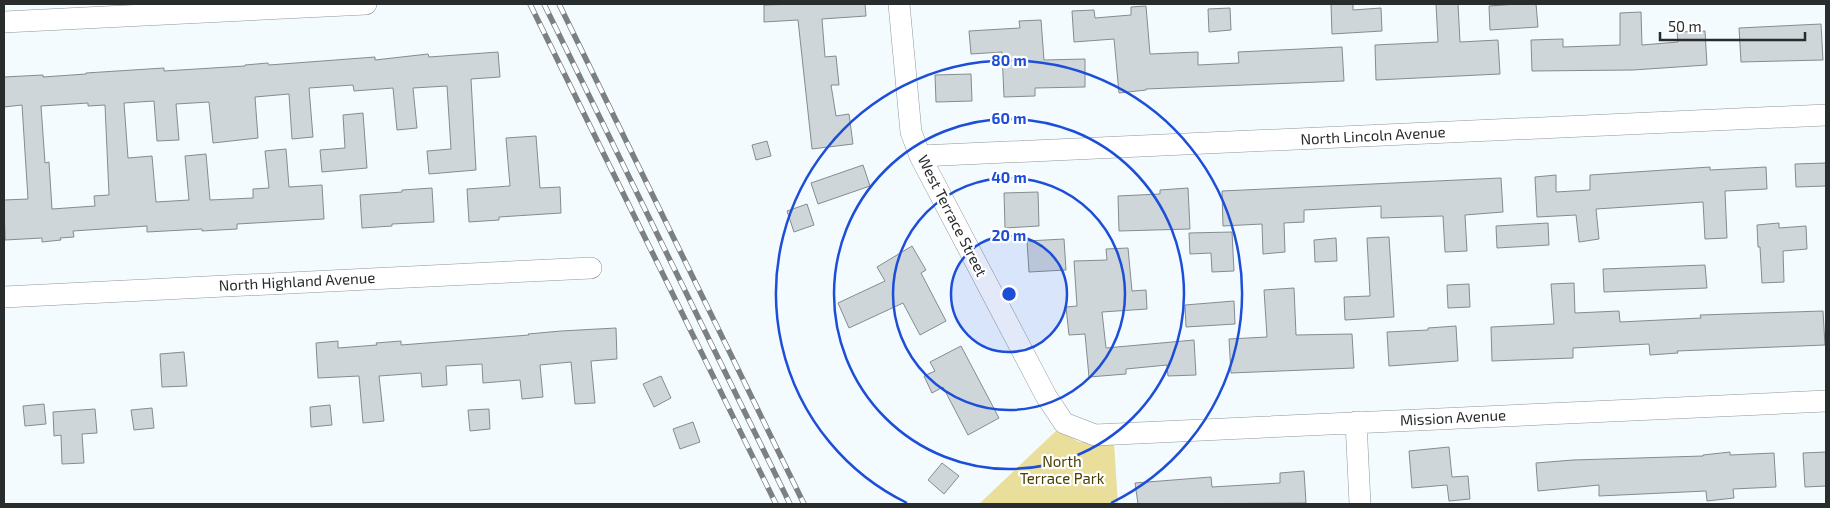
<svg xmlns="http://www.w3.org/2000/svg" width="1830" height="508" font-family="'Exo 2',sans-serif">
<style>
.green{fill:#e9df9a}
.building{fill:#ced6d9;stroke:#858c8f;fill-rule:evenodd}
.lines{fill:none;stroke-linecap:round;stroke-linejoin:round}
.minor-casing{stroke:#8f979a;stroke-width:22}
.minor{stroke:#fff;stroke-width:21}
.rail-casing{stroke:#7b8082;stroke-width:5.5}
.rail{stroke:#fff;stroke-width:4;stroke-dasharray:11;stroke-linecap:butt}
.ring{fill:none;stroke:#1d4ed8;stroke-width:2.5}
.labels{text-anchor:middle;stroke-width:4.5;stroke-linejoin:round;paint-order:stroke}
.street-label{font-size:15px;fill:#292c2d;stroke:#fff}
.park-label{font-size:15px;fill:#484002;stroke:#fff}
.centre{fill:#1d4ed8;stroke:#fff;stroke-width:2.5}
.ring-label{font-size:15px;text-anchor:middle;font-weight:bold;fill:#1d4ed8;stroke:#fff;stroke-width:4.5;stroke-linejoin:round;paint-order:stroke}
</style>
<rect width="100%" height="100%" fill="#f3fbff"/>
<path class="green" d="M1058,429L1079,442L1114,443L1118,504H979Z"/>
<path class="building" d="M796,4H865L866,16L822,19L825,57L836,56L839,85H831L836,116L849,114L853,144L812,149L798,20L764,22V5Z
M1331,4H1353V10L1381,8L1382,31L1332,34Z
M1436,4H1458L1460,42L1498,40L1500,74L1376,80L1375,45L1438,42Z
M1517,4H1536L1538,27L1490,30L1489,6Z
M1146,6L1150,54L1198,52V65L1239,63L1238,52L1342,47L1344,81L1146,89V90L1119,93L1114,39L1074,42L1072,11L1094,10L1095,18L1131,15V7Z
M1230,8L1231,30L1209,32L1208,9Z
M1641,12L1642,45L1678,42L1677,32L1705,31L1707,65L1633,70L1532,71L1531,40L1563,39V47L1620,45V13Z
M1041,20L1044,60L1085,59V87L1035,88V96L1004,97L1002,52L971,54L969,31L1020,28L1019,21Z
M1821,24L1823,60L1741,62L1739,28Z
M498,52L500,77L471,79L476,170L429,174L427,151L451,149L447,86L413,88L417,128L397,130L393,88L354,91L353,85L309,88L313,137L292,139L289,94L255,97L258,138L213,143L209,102L176,104L179,140L157,141L154,101L124,103L128,158L152,156L156,202L189,200L185,156L206,154L210,200L253,198V189L269,188L265,151L286,149L289,187L322,185L324,219L237,224V229L202,231V229L147,232V226L73,231L74,237L60,238L61,240L42,242V238L5,240L4,200L28,199L22,105L4,107V77L43,75V77L86,74V73L164,68V71L245,66V65L268,63L269,65L375,57V60L428,54L429,57ZM88,103V106L105,105L109,195L94,196L95,206L52,209L49,162L45,163L41,106Z
M971,74L972,101L936,102L935,75Z
M363,113L367,168L322,172L320,150L345,148L343,115Z
M536,136L540,188L560,187L561,213L499,217V220L469,222L467,189L510,186L506,138Z
M767,141L771,156L756,160L752,145Z
M1826,163V186L1796,187L1795,164Z
M863,165L870,186L818,204L811,183Z
M1710,167V170L1766,167L1767,189L1725,191L1727,238L1705,239L1703,202L1596,209L1599,239L1579,242L1576,215L1537,217L1535,177L1556,175V192L1590,190V175Z
M1501,178L1503,212L1465,215L1467,251L1445,252L1443,216L1381,218V206L1304,210V222L1284,223L1285,252L1263,254L1262,224L1223,226L1222,191Z
M432,188L434,222L392,224V226L362,228L360,195L402,192V190Z
M1188,188L1190,229L1119,231L1118,196L1160,194V190Z
M1038,192L1039,226L1005,228L1004,193Z
M807,204L814,225L794,232L787,211Z
M1548,223L1549,245L1497,248L1496,226Z
M1779,223V228L1806,226L1807,249L1783,251L1784,282L1762,283L1760,247H1758L1757,225Z
M1232,232L1234,271L1212,272L1211,253L1190,254L1189,233Z
M1389,237L1394,317L1345,320L1344,297L1370,296L1367,238Z
M1336,238L1337,261L1315,262L1314,240Z
M1064,239L1066,270L1029,272L1027,241Z
M912,246L926,270L921,273L946,321L920,335L903,303L849,328L838,303L885,281L877,267Z
M1128,248L1132,291L1146,290L1147,309L1102,312L1106,348L1194,340L1196,375L1168,376L1167,365L1126,369V374L1089,377L1085,334L1069,335L1066,307L1077,306L1074,261L1107,260L1106,249Z
M1705,265L1707,288L1604,292L1603,269Z
M1574,283L1575,313L1619,311L1620,322L1701,318L1700,315L1823,311L1825,345L1677,351L1678,353L1650,355L1649,344L1573,348V358L1492,361L1491,327L1554,324L1551,284Z
M1469,284L1470,307L1448,308L1447,285Z
M1294,288L1296,335L1352,334L1354,368L1231,373L1229,339L1267,337L1264,290Z
M1234,301L1235,324L1186,327L1185,305Z
M1456,326L1458,361L1389,366L1387,332L1428,330V328Z
M616,328L617,359L591,361L595,403L575,404L571,362L540,365L543,397L522,399L520,380L483,383L482,364L446,366L447,385L422,387L421,373L379,376L384,421L363,423L359,376L318,378L316,343L338,341V348L377,345L376,343L401,341V345L529,335L528,334L561,331Z
M961,346L999,418L968,435L943,387L932,393L924,376L935,371L930,362Z
M184,352L187,386L162,387L160,354Z
M661,376L671,398L654,407L643,384Z
M44,404L46,424L25,426L23,406Z
M330,405L332,425L311,427L310,407Z
M152,408L154,428L134,430L131,410Z
M95,409L97,433L82,434L84,463L62,464L61,435L54,436L53,412Z
M489,409L490,429L470,431L468,410Z
M693,422L700,442L680,449L673,429Z
M1449,447L1452,477L1468,476L1470,499L1449,501L1447,485L1412,488L1409,451Z
M1730,452V455L1774,453L1776,487L1733,489L1734,498L1707,501L1706,491L1599,496V485L1538,491L1536,463L1573,460L1703,456V455Z
M1826,452V486L1805,487L1803,453Z
M942,463L959,476L944,494L928,480Z
M1304,471L1306,503L1138,504L1135,483L1211,477L1212,487L1280,483V473Z"/>
<g class="lines">
<defs>
<path id="minor" d="M899,4L911,132L920,156L1046,396L1064,423L1095,435L1826,401
M4,22L366,4
M920,156L1826,115
M4,297L591,268
M1356,422L1360,504"/>
</defs>
<use href="#minor" class="minor-casing"/>
<use href="#minor" class="minor"/>
<defs>
<path id="rail" d="M530,4L776,504
M544,4L790,504
M559,4L804,504"/>
</defs>
<use href="#rail" class="rail-casing"/>
<use href="#rail" class="rail"/>
</g>
<circle cx="1009" cy="294" r="58" fill="#1d4ed8" fill-opacity=".12"/>
<g class="ring">
<circle cx="1009" cy="294" r="58"/>
<circle cx="1009" cy="294" r="116"/>
<circle cx="1009" cy="294" r="175"/>
<path d="M907 503A233 233 0 1 1 1111 503"/>
</g>
<g class="labels">
<g class="street-label">
<text transform="translate(1373 136) rotate(-3)" y="5">North Lincoln Avenue</text>
<text transform="translate(952 216) rotate(63)" y="5">West Terrace Street</text>
<text transform="translate(297 282) rotate(-3)" y="5">North Highland Avenue</text>
<text transform="translate(1453 418) rotate(-3)" y="5">Mission Avenue</text>
</g>
<g class="park-label">
<text x="1062" y="467">North<tspan x="1062" dy="17">Terrace Park</tspan></text>
</g>
</g>
<circle cx="1009" cy="294" r="8" class="centre"/>
<g class="ring-label">
<text x="1009" y="66">80 m</text>
<text x="1009" y="124">60 m</text>
<text x="1009" y="183">40 m</text>
<text x="1009" y="241">20 m</text>
</g>
<rect width="1830" height="508" fill="none" stroke="#292c2d" stroke-width="10"/>
<path d="M1660 32v8h145v-8" fill="none" stroke="#292c2d" stroke-width="2.5"/>
<text x="1668" y="32" font-size="15" fill="#292c2d" stroke="#ffffff" stroke-width="4" paint-order="stroke">50 m</text>
</svg>
